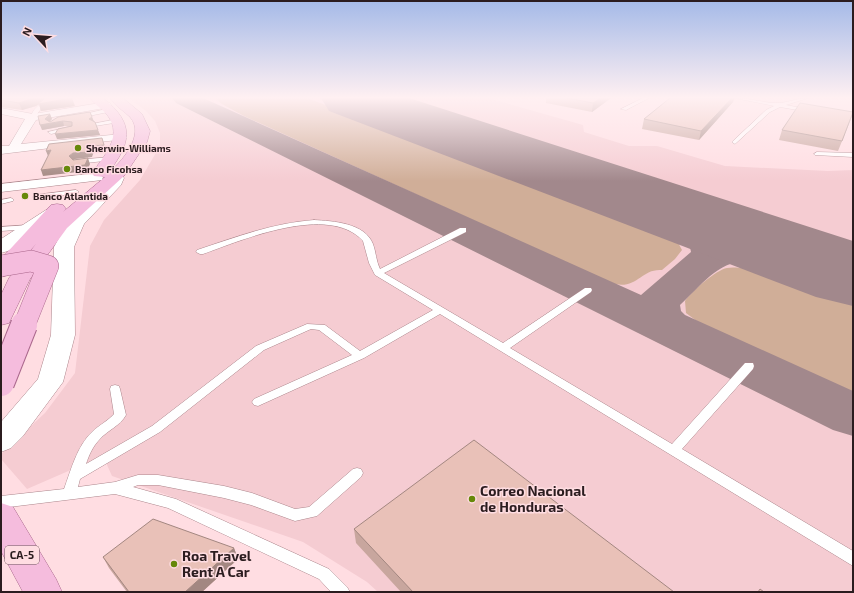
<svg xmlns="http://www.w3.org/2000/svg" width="854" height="593" font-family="'Exo 2',sans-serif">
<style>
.built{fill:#f5ccd2}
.green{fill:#d0ae98}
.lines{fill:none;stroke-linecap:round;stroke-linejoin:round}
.taxiway{fill:#a2888c;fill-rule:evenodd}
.runway{fill:#a2888c;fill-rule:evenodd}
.service-casing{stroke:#ac868c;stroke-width:1}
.minor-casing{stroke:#ac868c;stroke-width:1}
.secondary-casing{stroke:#ac868c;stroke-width:1}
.primary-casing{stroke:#aa678c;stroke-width:1}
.service{fill:#fff;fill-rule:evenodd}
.minor{fill:#fff;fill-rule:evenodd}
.secondary{fill:#fff;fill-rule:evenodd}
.primary{fill:#f5bcdd;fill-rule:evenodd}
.primary-bridge-far1-casing{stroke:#aa678c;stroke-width:22;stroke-linecap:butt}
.primary-bridge-casing{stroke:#aa678c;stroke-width:28;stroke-linecap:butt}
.primary-bridge-far1{stroke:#f5bcdd;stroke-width:21}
.primary-bridge{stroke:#f5bcdd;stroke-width:26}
.wall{fill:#c8a69e}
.shaded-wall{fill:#a38781}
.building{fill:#e9c1b8;stroke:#a38781}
.poi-dot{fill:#668809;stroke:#ffdde2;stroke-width:1.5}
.labels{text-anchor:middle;stroke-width:3;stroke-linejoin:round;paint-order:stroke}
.far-poi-label{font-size:10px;font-weight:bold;fill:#2b1c1f;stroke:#ffdde2;text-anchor:start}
.shield{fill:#ffdde2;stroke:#6b565a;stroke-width:1}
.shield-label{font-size:11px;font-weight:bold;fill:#2b1c1f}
.near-poi-label{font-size:14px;font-weight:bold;fill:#2b1c1f;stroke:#ffdde2;text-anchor:start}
</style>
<rect width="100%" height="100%" fill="#ffdde2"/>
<path class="built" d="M129,98H488L583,125L584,132L629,146H657L725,166L828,171L853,170V592H378L367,582L303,542L112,476L103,456L27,489L1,459V454L45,413L75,373L90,246L104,220L140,180L160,146V133L155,121L146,111Z"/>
<path class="green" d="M215,98H307L666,233L676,239L682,250L675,259L662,270C641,268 637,291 611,283L244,116L222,104Z
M752,266L853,304V392L698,322L686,313L685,301C692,291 716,270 727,268C735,266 747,270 752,266Z"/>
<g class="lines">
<path class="taxiway" d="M172,98H203L641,295L691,252C689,231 668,228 657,212L663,205C666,204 671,202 675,201C695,201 716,225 726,240L758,237L815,248L821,256L815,264C797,269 788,265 770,262C722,255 712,275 680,305L681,311L685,315L853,391V436L833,430L176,103Z"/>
<path class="runway" d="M321,98H409L853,241V306L816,297L329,111Z"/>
<defs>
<path id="service" d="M54,98H62C48,106 45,100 35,118H31C32,107 44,101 54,98Z
M643,98H649L626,110L621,109Z
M735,98C749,98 768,104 780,103C790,102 798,98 808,98L786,105L812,110L809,112L780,107L770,112L735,144L732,142L733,141L766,110L774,106Z
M111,108L113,109V111L79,118L76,116Z
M118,119L121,121L120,122L95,126L92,124Z
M69,127L71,128V130L51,134L48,132Z
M817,152L853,153V157L815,155L814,154Z
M111,157L113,158V160L77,164L74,162L77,160Z
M76,190L79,192L78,193L35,199L32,197L35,195Z
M11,198L14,200L13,201L1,204V200Z
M314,220C333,221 365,223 373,244C376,252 376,261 380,269L460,228H466V232L384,273L503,343L585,288H591L592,290L591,292L510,348L672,444L745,363H753L754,366L753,369L682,449L853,551V566L440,314L364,358L258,406L254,405L252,402L254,399L352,355L319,330L311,329L264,350L160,432L80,479L78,487L115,482L138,475H158L224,486L252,493L295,509L309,507L353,469L357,468L361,469L363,473L361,477L317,516L295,521L251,505L224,498L158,485H138L133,487L176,499L329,569L347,587L350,592H331L319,579L168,508L115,494L1,508V496L64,489C71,470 77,446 92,432C99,425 108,421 114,414L110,389L111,386L115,385L119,386L120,389L126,415C120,426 108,430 100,439C93,446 89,455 86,464L152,426L256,346L307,324L325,325L360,351L433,310L375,275L369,263L363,241C329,203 242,240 203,254H200L196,252L197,250C236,237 273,223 314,220Z
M29,225L33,227L32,229L1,231V227Z"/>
<path id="minor" d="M106,102L110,103L111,105L110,107L36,120L21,144L121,134L127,137L125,139L1,154V146H9L25,119L1,114V108L33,114Z
M97,173L103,177L102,180L1,192V184Z"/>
<path id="secondary" d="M116,173L122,175L124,178L121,185L84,224L74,247L75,335L63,382L23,436L11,448L1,452V422L38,379L51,335L54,247L70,218L106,183L110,175Z
M52,209L58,210L61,214L58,218L8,251L1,253V239L46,210Z"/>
<path id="primary" d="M90,98H103C136,124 131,144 107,174C121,163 146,135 130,117C124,111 115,106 110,98H123L142,114L150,131L147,142L124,176L67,228L30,279L9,323L1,325V295L9,278L36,244L8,275L1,277V259L51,205L57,204L63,205L66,209L63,212L105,177L94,176L92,173C104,156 123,137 108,116C103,109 95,105 90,98Z
M1,503L13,507L56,579L62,592H23L1,551Z"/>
</defs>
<use href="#service" class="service-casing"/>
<use href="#minor" class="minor-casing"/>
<use href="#secondary" class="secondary-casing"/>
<use href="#primary" class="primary-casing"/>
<use href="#service" class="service"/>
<use href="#minor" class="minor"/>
<use href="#secondary" class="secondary"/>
<use href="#primary" class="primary"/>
<defs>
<path id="primary-bridge-far1" d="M1,266L31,261L48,266L24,326"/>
<path id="primary-bridge" d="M1,383L24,325"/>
</defs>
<use href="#primary-bridge-far1" class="primary-bridge-far1-casing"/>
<use href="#primary-bridge" class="primary-bridge-casing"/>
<use href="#primary-bridge-far1" class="primary-bridge-far1"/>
<use href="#primary-bridge" class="primary-bridge"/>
</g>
<path class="wall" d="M1,98L75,106L41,111L39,104L36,106L22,110L1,107Z
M546,98H611L592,112L546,103Z
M733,102L699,140L642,129L644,119Z
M50,114L52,119L49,122H50L92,117L100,135L57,139L70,126H64L42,130Z
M853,114L838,151L779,140L782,130Z
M354,529L674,592H401L356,543Z
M234,548L238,559L202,592H127L109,568L103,557Z"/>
<path class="shaded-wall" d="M34,98H72L75,106L41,111L39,104L36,106L22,110L19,103Z
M601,98H611L592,112L593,103Z
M732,98H735L733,102L699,140L701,131Z
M50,114L52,119L47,124L63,121L64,126L42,130L40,125Z
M92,117L94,122L89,119Z
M98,130L100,135L57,139L55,134Z
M104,145L106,150L94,151L92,157L75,159L71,162L69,156L73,153L93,146Z
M51,150L48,156L46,151Z
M88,158L90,164L87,171L43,176L41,170Z
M234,548L238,559L202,592H185Z"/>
<path class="building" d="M1,98H34L19,103L1,100Z
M45,98H72L38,104Z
M567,98H601L593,103Z
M670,98H732L701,131L644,119Z
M800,103L853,112L842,141L782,130Z
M90,112L92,117L89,119L95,122L98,130L55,134L58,129L72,126V122L63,121L40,125L38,116L50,114L45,119L50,122L58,117Z
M102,138L104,145L93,146L90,152L73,153L69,156L73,160L88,158L85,165L41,170L51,150L46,151L49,144Z
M474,440L674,592H413L354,529Z
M153,519L234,548L185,592H129L103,557Z
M760,589L764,592H758Z"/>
<linearGradient id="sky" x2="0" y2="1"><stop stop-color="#a5bae8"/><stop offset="0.54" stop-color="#fff0f2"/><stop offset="1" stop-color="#fff0f2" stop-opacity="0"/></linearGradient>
<rect width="854" height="181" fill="url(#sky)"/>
<g class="poi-dot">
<circle cx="78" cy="148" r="4"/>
<circle cx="67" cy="169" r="4"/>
<circle cx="25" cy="196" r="4"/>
<circle cx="472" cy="499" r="4"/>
<circle cx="174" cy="564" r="4"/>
</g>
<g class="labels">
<g class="far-poi-label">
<text x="86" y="152">Sherwin-Williams</text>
<text x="75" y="173">Banco Ficohsa</text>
<text x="33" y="200">Banco Atlantida</text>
</g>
<rect class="shield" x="5" y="546" width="34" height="18" rx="3"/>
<g class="shield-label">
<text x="22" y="559">CA-5</text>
</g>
<g class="near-poi-label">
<text x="480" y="496">Correo Nacional<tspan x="480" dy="16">de Honduras</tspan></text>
<text x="182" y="561">Roa Travel<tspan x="182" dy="16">Rent A Car</tspan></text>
</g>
</g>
<rect width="854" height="593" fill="none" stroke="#2b1c1f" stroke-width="4"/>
<g transform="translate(36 36) rotate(296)" stroke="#ffdde2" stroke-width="3" paint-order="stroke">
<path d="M0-3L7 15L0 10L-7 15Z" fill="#2b1c1f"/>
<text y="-6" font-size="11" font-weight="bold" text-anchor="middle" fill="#2b1c1f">N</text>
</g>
</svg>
